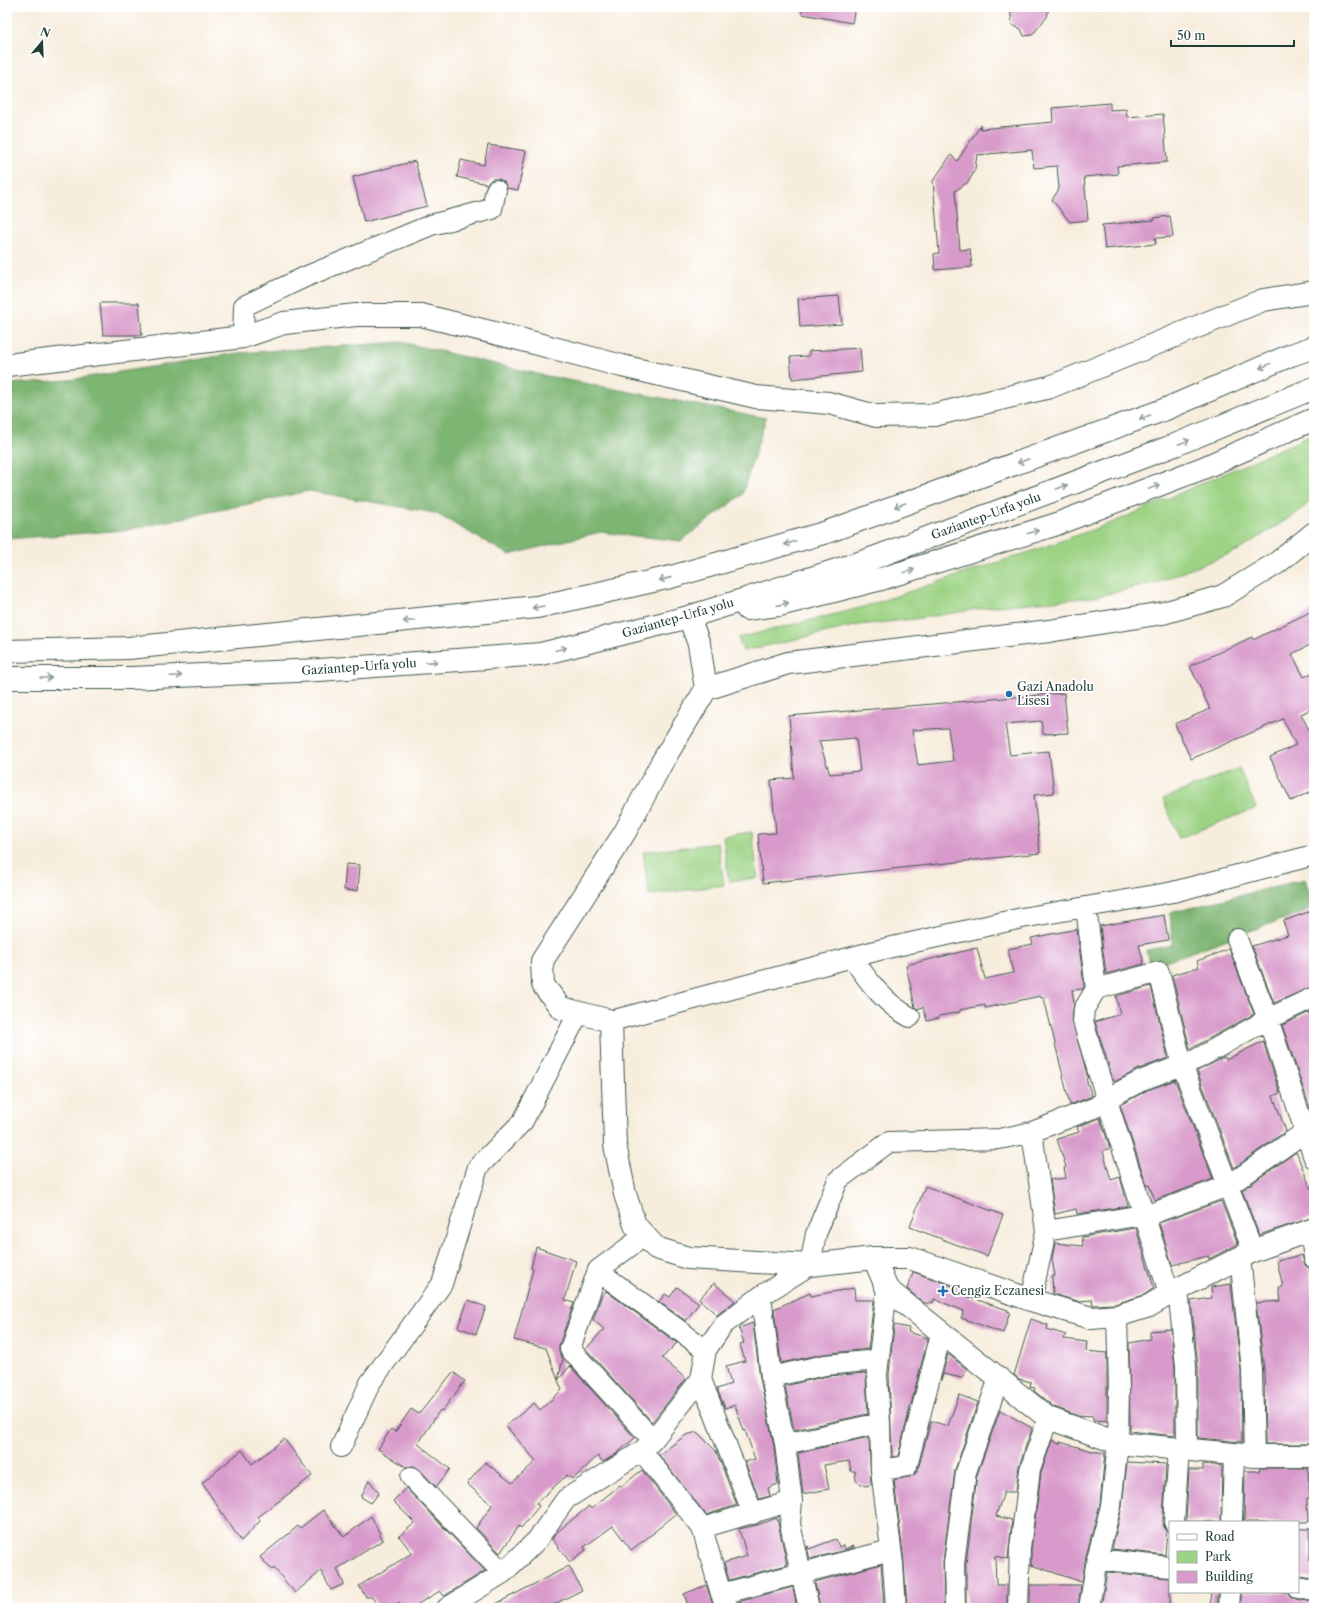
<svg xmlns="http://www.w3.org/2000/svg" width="1321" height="1615" font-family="'Libre Caslon Text',serif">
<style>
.green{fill:#9cd384;stroke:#5e885c}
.forest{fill:#7db572;stroke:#4e7953}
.building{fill:#d89aca;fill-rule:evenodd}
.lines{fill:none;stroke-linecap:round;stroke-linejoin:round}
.minor-casing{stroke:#3f574d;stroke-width:22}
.tertiary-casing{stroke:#3f574d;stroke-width:24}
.trunk-casing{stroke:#3f574d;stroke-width:24}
.minor{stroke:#fff;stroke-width:20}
.tertiary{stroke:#fff;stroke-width:22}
.trunk{stroke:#fff;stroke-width:22}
.oneway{stroke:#8f9e9a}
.poi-dot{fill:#1f6fb2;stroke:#fff;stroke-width:1.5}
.labels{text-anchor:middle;stroke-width:4;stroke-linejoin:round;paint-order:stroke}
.street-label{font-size:12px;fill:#1f3d34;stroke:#fff}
.poi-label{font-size:12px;fill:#1f3d34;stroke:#fff;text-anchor:start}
</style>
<rect width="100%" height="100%" fill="#fff"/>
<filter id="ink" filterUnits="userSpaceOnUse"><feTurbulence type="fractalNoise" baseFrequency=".025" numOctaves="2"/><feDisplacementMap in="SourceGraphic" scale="8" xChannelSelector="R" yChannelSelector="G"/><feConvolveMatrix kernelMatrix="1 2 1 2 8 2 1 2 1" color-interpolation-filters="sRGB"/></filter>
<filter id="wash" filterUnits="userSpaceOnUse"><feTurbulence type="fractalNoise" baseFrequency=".012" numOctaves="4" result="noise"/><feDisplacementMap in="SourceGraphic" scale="16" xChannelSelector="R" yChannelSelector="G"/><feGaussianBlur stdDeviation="0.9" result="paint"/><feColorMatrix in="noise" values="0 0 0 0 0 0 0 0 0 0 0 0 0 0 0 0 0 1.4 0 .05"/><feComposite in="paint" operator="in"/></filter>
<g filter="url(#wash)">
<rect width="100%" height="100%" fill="#f7eddd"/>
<path class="green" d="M1314,434V498L1297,513L1239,550L1158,582L1095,597L998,606L914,619L859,625L743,651L738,638L860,608L1047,546L1114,522Z
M1239,768L1256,808L1179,838L1163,799Z
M752,832L758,878L729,881L723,836Z
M718,843L724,885L649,895L643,852Z"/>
<path class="forest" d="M401,342L542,375L766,418L742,495L681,541L600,532L509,555L435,513L309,491L126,530L7,539V384L69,380L238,353Z
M1305,879L1314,908L1150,967L1146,950L1172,945L1170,913Z"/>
<g id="blocks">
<path class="building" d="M802,7H855L852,23L802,14Z
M1010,7H1049L1047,17L1032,35L1024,36L1021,29L1012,25Z
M1110,103V110L1126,109L1127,117L1163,114L1167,162L1117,166L1118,174L1084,177L1088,220L1070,222L1052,200L1059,189L1057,166L1034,168L1032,150L977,155L975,169L972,176L968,182L955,191L960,250L970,249L972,267L935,270L934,254L939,253L933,181L951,155L957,161L981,125L980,129L1053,122L1052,108Z
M488,145L526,151L518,190L507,188L504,182L499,179H492L487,184L457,177L461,160L484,165Z
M415,161L427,206L364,222L353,177Z
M1170,216L1173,237L1155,238L1156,244L1105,249L1102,225L1155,220L1154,218Z
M839,296L842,324L800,327L798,299Z
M100,303H139L142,335H103Z
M860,348L862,372L792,379L790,357L809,356V351Z
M1314,610V643L1292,654L1304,677L1314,672V708L1301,714L1314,740V790L1291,801L1270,757L1296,745L1283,719L1191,759L1175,724L1210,709L1190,666L1252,637L1253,640Z
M1064,693L1068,733L1043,734L1041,721L1005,724L1010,755L1049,751L1054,793L1034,795L1040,853L763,883L758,834L776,833L771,780L794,778L789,716ZM948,728L953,761L918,765L912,730ZM856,738L860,771L830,774L819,741Z
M346,864L360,865L358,891L344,890Z
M1314,910V986L1274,1003L1252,946L1288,935L1283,921Z
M1164,915L1168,940L1139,945L1144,964L1106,974L1100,926Z
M1077,929L1084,986L1083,989L1072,990L1074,1003L1072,1020L1088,1078L1086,1079L1092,1096L1090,1097L1070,1105L1044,998H1041L1040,996L985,1008V1005L960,1010V1012L939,1016V1018L927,1021L923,1007L917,1009L915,1007L906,965L977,948L985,979L1013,973L1008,949L1033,944L1031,938Z
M1229,949L1254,1014L1190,1049L1172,975L1199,967L1197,961Z
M1151,986L1168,1058L1139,1069L1114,1082L1095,1022L1120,1014L1116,996Z
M1314,1010V1117H1313L1282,1025Z
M1263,1041L1280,1093L1273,1096L1286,1131L1234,1168L1197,1071L1225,1057L1226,1060Z
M1175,1080L1213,1179L1155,1200L1149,1185L1147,1186L1120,1105L1148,1090Z
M1100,1118L1110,1148L1103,1151L1111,1180L1120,1177L1128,1206L1077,1214L1076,1209L1055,1214L1050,1180L1066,1178L1064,1168L1066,1167L1057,1139L1079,1132L1077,1127Z
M1296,1152L1311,1189L1314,1188V1217L1259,1235L1242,1190Z
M925,1186L1003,1215L987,1256L910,1227Z
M1221,1201L1238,1244L1209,1259L1208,1256L1172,1265L1159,1223Z
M1136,1228L1154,1288L1144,1295L1115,1304L1093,1305L1092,1300L1077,1301L1053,1294L1052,1276H1055L1052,1259L1055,1243L1083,1246L1082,1237Z
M536,1247L576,1261L565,1300L574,1303L559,1345V1352L563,1359L558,1380L546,1348L514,1340L533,1269L531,1268Z
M1302,1255L1305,1265L1310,1269L1314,1307V1444H1265L1264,1370L1256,1303L1281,1301L1279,1287H1283L1277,1261Z
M913,1272L962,1289L970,1293L968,1297L1008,1310L1007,1311L1010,1312L1003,1333L961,1318L964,1311L934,1299L933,1303L930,1302L929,1304L923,1302L907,1289Z
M714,1283L735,1301L717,1315L699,1299Z
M1231,1284L1241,1371L1242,1442L1198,1438V1366L1191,1301L1212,1298L1211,1287Z
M677,1287L699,1303L686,1321L659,1302L665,1294L670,1297Z
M854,1288L855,1300H874L868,1349L824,1354L781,1363L774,1309L810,1293L811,1296Z
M606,1291L677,1343L662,1358L686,1379L652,1422L586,1349L604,1329L593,1320L601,1297Z
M468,1300L486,1307L476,1334L458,1327Z
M1031,1319L1048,1325L1047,1329L1066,1335L1064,1339L1087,1342L1086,1351L1107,1353V1421L1093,1420V1416L1076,1415L1054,1407L1034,1391L1035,1388L1030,1387L1031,1382L1019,1379L1014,1375Z
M753,1323L760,1378L774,1446L778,1484L768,1488L770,1496L759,1499L745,1462L755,1459L745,1430L744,1431L735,1405L725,1408L717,1389L731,1384L726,1366L745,1361L740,1344L744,1343L739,1328Z
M894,1325L909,1328L908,1332L928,1338L898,1456L892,1457L889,1374Z
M1171,1329L1175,1367V1436L1130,1431L1129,1343L1150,1339V1331Z
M948,1354L967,1369L962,1378L943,1374L941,1381Z
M570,1366L635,1438L616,1454L603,1462L598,1456L573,1479L567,1475L536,1503L539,1506L521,1528L519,1526L500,1553L476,1528L492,1505L467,1484L485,1462L512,1483L536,1461L506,1426L534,1403L540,1410L562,1390L558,1380Z
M453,1372L465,1381L442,1411L440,1410L418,1444L450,1469L436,1487L419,1469L414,1466L406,1467L378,1449L391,1429L395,1432L411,1409L419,1414Z
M866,1373L868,1414L794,1430L785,1386L827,1376Z
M959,1395L978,1402L955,1470L943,1562L944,1608H907L904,1563L894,1480L909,1477L915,1474L918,1469L931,1421L948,1426Z
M1000,1410L1032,1428L1019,1466L1016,1492H1004L996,1516L1012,1520L1008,1559L995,1556L996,1585H1007V1606L966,1608V1564L977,1475Z
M697,1432L716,1451L737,1505L706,1515L659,1455L686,1435Z
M869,1437L871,1485L865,1486L856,1481L855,1471H851L849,1461L824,1465L829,1489L803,1494L798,1453Z
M284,1439L312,1476L258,1517L260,1521L241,1541L202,1483L242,1450L252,1464Z
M1052,1440L1059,1444L1060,1442L1092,1451L1105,1453L1100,1504L1086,1556L1082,1582L1031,1565V1549L1041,1473Z
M1127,1462L1166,1464L1163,1521L1164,1527L1167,1531L1165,1555L1112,1549L1122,1507Z
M1203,1464L1222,1466L1221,1522L1186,1521L1189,1470H1203Z
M1260,1468H1308L1310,1499H1307L1308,1522H1244L1245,1471H1260Z
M642,1470L676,1514L654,1532H655L631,1550L613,1526L584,1547L586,1550L570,1562L552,1539L556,1533L589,1506L591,1509L620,1485L622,1486Z
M369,1480L379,1493L371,1503L361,1497Z
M406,1488L485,1571L444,1596L440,1591L411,1608H403L399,1603L391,1608H379L372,1597H366L359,1586L412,1553L399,1536L415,1523L393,1501Z
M323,1510L344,1537L371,1516L383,1540L337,1569L344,1584L331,1590L321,1571L295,1593L274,1568L272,1570L260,1557L298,1526L300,1528Z
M777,1518L787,1565L729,1580L724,1563L747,1556L739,1529L757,1525Z
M1298,1529H1310V1559L1314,1560L1313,1579L1298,1577Z
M836,1539L839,1547L843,1545L845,1549L854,1546V1548L810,1559L807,1546H808L809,1549Z
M881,1564L884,1608H820L815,1582Z
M569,1566L582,1590L547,1608H488Z
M1107,1572L1170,1578V1608H1101Z
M706,1585L714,1607L711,1608H689L684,1594Z
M1030,1585H1081L1078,1608H1030Z
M793,1587L797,1608H739L738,1602Z
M1212,1592H1218V1608H1210Z
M1241,1592H1287L1290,1596L1296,1599L1311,1602L1310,1607L1305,1605L1304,1608H1241Z"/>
</g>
</g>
<g filter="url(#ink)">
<use href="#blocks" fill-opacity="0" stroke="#3f574d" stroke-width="1"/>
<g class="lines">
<defs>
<path id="minor" d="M243,337L244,306L305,277L431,225L492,209L496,190
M1086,907L1096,989L1084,1009L1083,1021C1109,1113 1141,1202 1169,1293
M1237,939L1268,1019L1314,1158
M852,957C868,981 885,1004 910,1017
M1096,989L1159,972L1182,1065L1253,1251
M611,1021L879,950L1022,918L1173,892L1314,855
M1032,1132L1046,1231
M1310,1231L1314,1258
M644,1236L598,1270L570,1349L653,1440
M1240,1257L1252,1370L1254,1456
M598,1271L706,1350
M887,1289L877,1374L880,1423L881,1470L893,1564L896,1608
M1178,1289L1186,1366L1187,1450
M761,1296L771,1377L785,1444L792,1501L790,1524L809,1608
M1031,1300L1046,1231L1130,1217L1145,1216L1228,1186L1305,1132L1314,1128
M771,1377L825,1365L878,1360
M701,1379L753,1514
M785,1444L880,1423
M341,1447L370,1383L442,1284L478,1167L523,1121L578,1014L556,1057
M642,1451L702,1528L721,1594L728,1608
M881,1470L907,1466L941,1334
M411,1477L503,1573
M1174,1522L1179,1449
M1232,1522L1234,1454
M702,1528L792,1501
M1097,1559L1170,1567
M1298,1588L1314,1591
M721,1594L891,1550
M447,1608L503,1573L537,1540L566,1499L642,1451L653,1440L701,1379L706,1350L723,1325L761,1296L810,1265L816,1234L838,1180L889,1142L999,1139L1032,1132L1096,1107L1106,1099L1143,1080L1197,1059L1268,1019L1314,997
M955,1608L954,1563L966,1472L999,1378
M1018,1608L1020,1548L1030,1470L1048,1418
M1089,1608L1097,1559L1111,1506L1118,1443L1119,1389L1117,1316
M1229,1608L1230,1592"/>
<path id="tertiary" d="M7,365L243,337L284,323L356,315H421L519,339L622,366L756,397L829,403L876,416L934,415L1050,387L1263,300L1314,292
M689,617L699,644L706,689L661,764L625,832L542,961L543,985L561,1008L611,1021L615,1145L625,1194L635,1225L656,1248L688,1258L810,1265L874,1258
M706,689L788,663L1049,631L1163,613L1223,596L1277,563L1314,533
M1314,1229L1253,1251L1174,1291L1149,1306L1117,1316L1091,1318L1031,1300L910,1258H874L887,1289L1048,1418L1118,1443L1254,1456H1314"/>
<path id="trunk" d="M747,609L779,605L881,579L1054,525L1203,468L1314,419
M7,651L128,648L537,607L671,577L827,532L1166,409L1291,355L1314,347
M7,678H131L319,670L541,654L689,617L868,560L1175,445L1314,388"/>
</defs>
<use href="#minor" class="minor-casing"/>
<use href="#tertiary" class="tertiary-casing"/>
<use href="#trunk" class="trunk-casing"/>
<use href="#minor" class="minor"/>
<use href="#tertiary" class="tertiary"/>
<use href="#trunk" class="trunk"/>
</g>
<defs><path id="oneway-shaft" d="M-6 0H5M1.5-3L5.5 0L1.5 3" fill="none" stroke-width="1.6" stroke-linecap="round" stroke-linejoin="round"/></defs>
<g class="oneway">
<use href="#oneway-shaft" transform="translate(1265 366) rotate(156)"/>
<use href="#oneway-shaft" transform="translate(1145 417) rotate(160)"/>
<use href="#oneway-shaft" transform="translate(1184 442) rotate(-22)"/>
<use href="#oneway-shaft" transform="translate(1023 461) rotate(160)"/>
<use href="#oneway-shaft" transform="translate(1062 487) rotate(-20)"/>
<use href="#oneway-shaft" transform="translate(1154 487) rotate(-21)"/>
<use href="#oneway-shaft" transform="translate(900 505) rotate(160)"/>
<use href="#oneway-shaft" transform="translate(1033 532) rotate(-17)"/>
<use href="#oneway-shaft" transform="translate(790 543) rotate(164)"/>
<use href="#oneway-shaft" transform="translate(909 571) rotate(-17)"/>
<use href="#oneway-shaft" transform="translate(665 579) rotate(167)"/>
<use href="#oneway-shaft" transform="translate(783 604) rotate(-13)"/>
<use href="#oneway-shaft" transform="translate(538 607) rotate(170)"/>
<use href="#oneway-shaft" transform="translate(409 621) rotate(174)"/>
<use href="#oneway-shaft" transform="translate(561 649) rotate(-14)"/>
<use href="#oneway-shaft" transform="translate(432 662) rotate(-4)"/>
<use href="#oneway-shaft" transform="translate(176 676) rotate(-3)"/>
<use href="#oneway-shaft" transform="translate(46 678)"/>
</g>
</g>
<g class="poi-dot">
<circle cx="1009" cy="694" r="4"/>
<path d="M941 1285h4v4h4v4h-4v4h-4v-4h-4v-4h4z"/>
</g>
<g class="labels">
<g class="street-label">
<text transform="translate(986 516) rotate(-20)" y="4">Gaziantep-Urfa yolu</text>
<text transform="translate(678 618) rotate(-16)" y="4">Gaziantep-Urfa yolu</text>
<text transform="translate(359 667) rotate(-4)" y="4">Gaziantep-Urfa yolu</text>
</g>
<g class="poi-label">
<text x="1017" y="691">Gazi Anadolu<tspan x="1017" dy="14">Lisesi</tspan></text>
<text x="951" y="1295">Cengiz Eczanesi</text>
</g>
</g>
<rect width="1321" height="1615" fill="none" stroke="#fff" stroke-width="24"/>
<rect x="1169" y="1521" width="130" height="72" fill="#ffffff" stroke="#a5b1ae"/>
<rect x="1177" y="1534" width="20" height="6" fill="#ffffff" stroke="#a5b1ae"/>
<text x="1205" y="1541" font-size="12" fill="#1f3d34">Road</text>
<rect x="1177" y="1551" width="20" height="12" fill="#9cd384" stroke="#a5b1ae"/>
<text x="1205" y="1561" font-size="12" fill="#1f3d34">Park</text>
<rect x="1177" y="1571" width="20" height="12" fill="#d89aca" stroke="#a5b1ae"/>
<text x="1205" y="1581" font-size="12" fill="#1f3d34">Building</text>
<g transform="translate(42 42) rotate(19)" stroke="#ffffff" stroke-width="3" paint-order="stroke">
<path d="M0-3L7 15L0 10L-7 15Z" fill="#1f3d34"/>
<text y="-6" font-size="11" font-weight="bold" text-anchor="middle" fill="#1f3d34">N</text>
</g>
<path d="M1171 40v6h123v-6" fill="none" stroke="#1f3d34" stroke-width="2"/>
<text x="1177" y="40" font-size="12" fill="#1f3d34" stroke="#ffffff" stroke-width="3" paint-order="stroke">50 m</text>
</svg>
